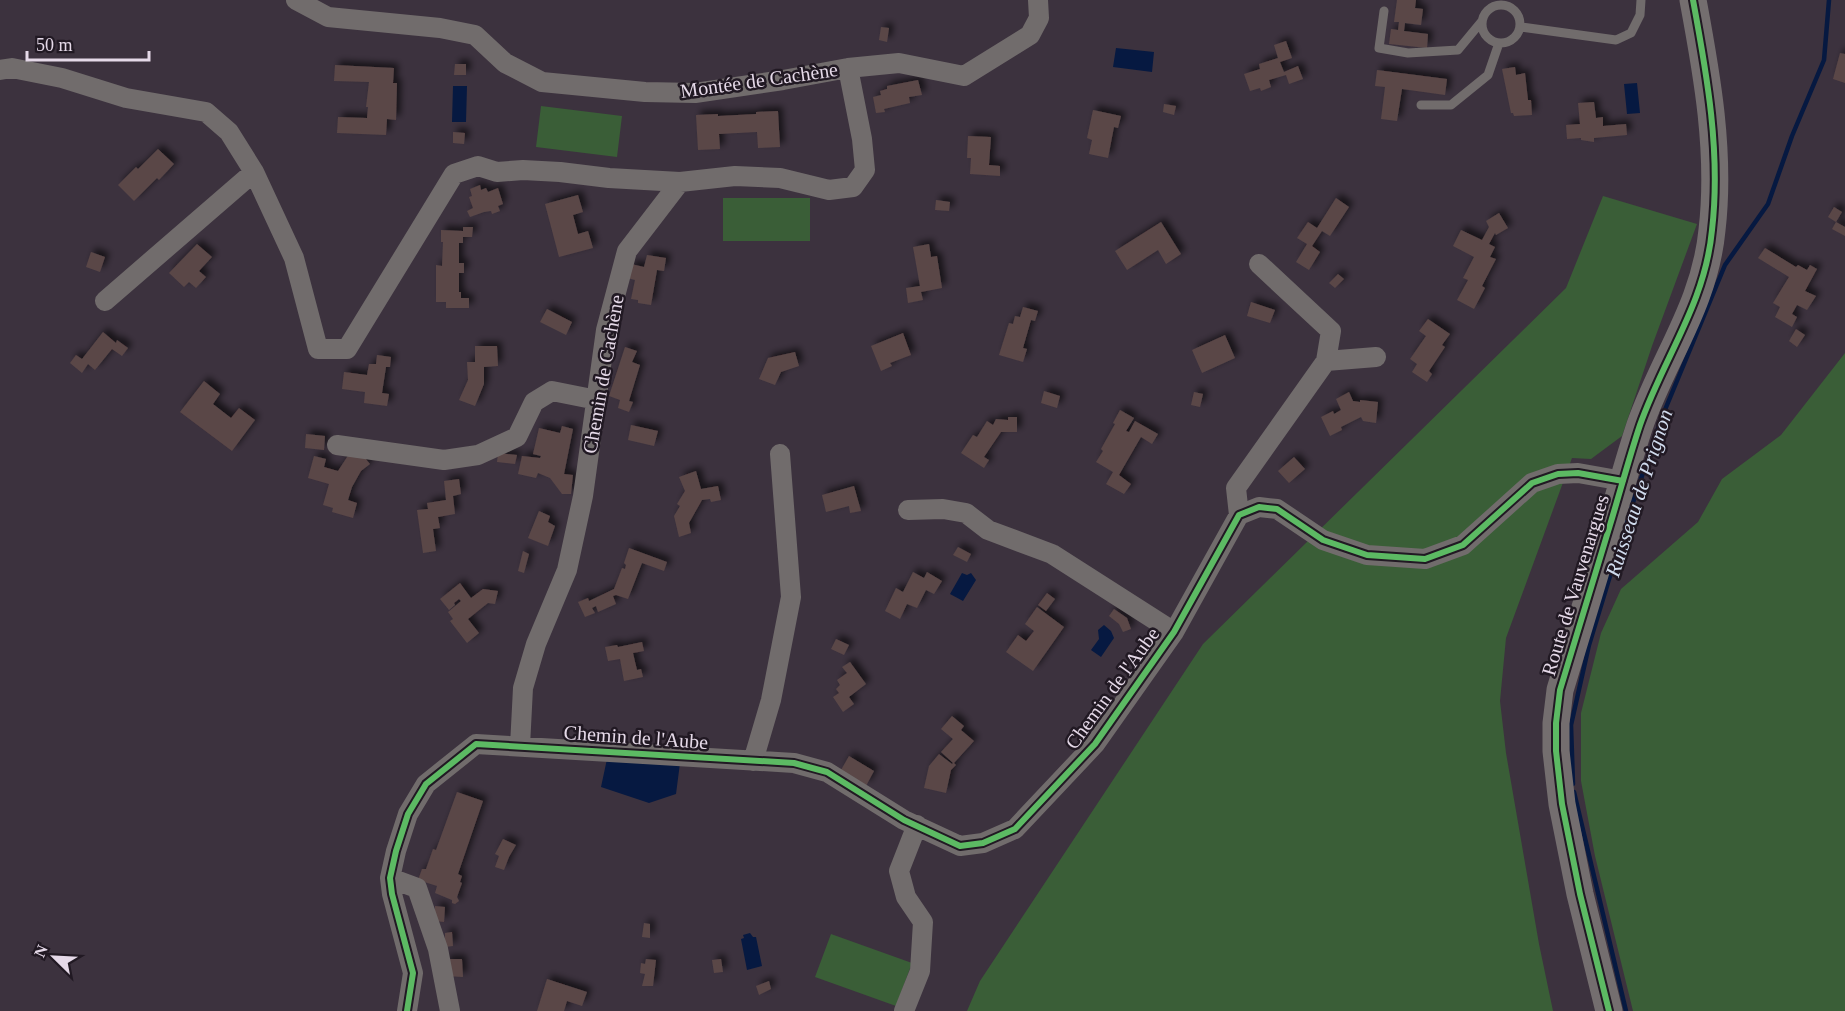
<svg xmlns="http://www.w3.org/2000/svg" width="1845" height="1011" font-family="'Times New Roman',serif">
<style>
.green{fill:#3a5e37}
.water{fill:#061941}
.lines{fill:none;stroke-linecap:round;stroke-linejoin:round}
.stream{stroke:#061941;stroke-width:4.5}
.building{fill:#5a4747;filter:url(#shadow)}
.service{stroke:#716c6c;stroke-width:9}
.minor{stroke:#716c6c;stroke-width:20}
.secondary{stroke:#746e6f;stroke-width:27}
.cycleway-casing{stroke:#211923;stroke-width:10}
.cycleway{stroke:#5cba63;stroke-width:6}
.labels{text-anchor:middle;stroke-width:5;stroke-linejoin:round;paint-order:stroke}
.street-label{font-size:20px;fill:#e5d9e8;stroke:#211923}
.water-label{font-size:21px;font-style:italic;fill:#d0dbed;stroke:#211923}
</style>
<defs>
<filter id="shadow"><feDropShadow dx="4.5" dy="-4.5" stdDeviation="3" flood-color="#0009"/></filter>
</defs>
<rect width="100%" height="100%" fill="#3c323e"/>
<path class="green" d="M541,106L622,116L617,157L536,147Z
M1603,196L1697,224L1652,346L1622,436L1591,459L1572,458L1506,638L1500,701L1506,753L1539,944L1553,1011H967L980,981L1203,644L1566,288Z
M723,198H810V241H723Z
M1845,353V1011H1633L1595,856L1581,781V713L1601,633L1621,589L1698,522L1722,479L1781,435Z
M831,934L912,963L896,1006L815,977Z"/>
<path class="water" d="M1116,48L1154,52L1152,72L1113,67Z
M1637,83L1640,113L1627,114L1624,84Z
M453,86H467L466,122H452Z
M962,573L967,575L971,573L976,580L963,601L950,594Z
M1104,625L1111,631L1114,638L1101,657L1091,650L1099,639L1098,630Z
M607,759L680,763L676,794L649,803L601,787Z
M750,933L753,937H756L762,966L747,970L741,939L744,938L743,935Z"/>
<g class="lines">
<path class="stream" d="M1573,784L1571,725L1589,645L1626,523L1662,417L1725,265L1768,204L1792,136L1824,60L1829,0
M1574,792L1626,1011"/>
</g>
<path class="building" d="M1397,0H1416L1415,8L1423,9L1421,25L1405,23L1404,31L1428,34L1427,48L1389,44L1391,29L1398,30L1399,22H1394Z
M881,27L889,28L887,42L879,40Z
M1286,41L1292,58L1280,62L1284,72L1298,66L1303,79L1289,84L1286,75L1269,80L1271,87L1261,91L1260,88L1250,91L1244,74L1260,69L1259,64L1278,58L1274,45Z
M1840,53L1845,54V83L1833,79Z
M455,64H466V75H454Z
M335,65L394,68L393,83H397L396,120L387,119L386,135L337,133L338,117L367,118L368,107H366L369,82L334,81Z
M1515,67L1516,75L1525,73L1528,100H1531L1532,115L1514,116L1513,113H1511L1502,69Z
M1377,70L1447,79L1445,95L1402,89L1397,121L1381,119L1385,87L1375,86Z
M918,80L922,95L909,97L910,103L884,109L885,112L876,113L873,97L881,95L880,91L887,89V86Z
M1594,102L1596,118L1603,117V126L1626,124L1627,135L1594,138V142L1581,140V138L1567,139L1566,125L1580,124L1578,103Z
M1164,104L1176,106L1174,115L1163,112Z
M1093,110L1121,116L1118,128L1114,127L1108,158L1089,154L1092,140L1087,138Z
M778,111L780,147L758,148L757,132L719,134L720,149L698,150L696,115L718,114V116L756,114V112Z
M453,132L465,133L464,144L453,143Z
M968,136L991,137L989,165L1000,166V176L970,174L971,158H967Z
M158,149L174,164L159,180L157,178L134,201L118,185L136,167L138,169Z
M480,185L481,190L486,188L488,192L498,188L503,204L498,206L500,211L492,214L491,211L484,212L470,217L467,211L473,208L469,197L472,196L470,189Z
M578,195L583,212L573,215L578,234L588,231L593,248L559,257L545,204Z
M1336,198L1349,207L1330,236L1322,231L1312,246L1320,252L1309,270L1296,262L1307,244L1297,238L1308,222L1317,228Z
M936,200L950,202L949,211L935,210Z
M1834,207L1842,212L1836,222L1828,217Z
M1499,213L1508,228L1496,235L1495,233L1489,244L1495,247L1490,257L1496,259L1482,286L1485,288L1474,309L1457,300L1468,280L1463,278L1474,257L1453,246L1461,230L1482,240L1489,227L1486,221Z
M1161,222L1181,254L1166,264L1158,250L1127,270L1115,251Z
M1836,222L1845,227V236L1832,229Z
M463,227H473L472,237H463V243H459V263H464V273H459V292H461V298H469V308H446V302H436V265L442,266L443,242H441V230L463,231Z
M197,244L212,257L199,271L206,277L196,288L189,282L184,287L169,273Z
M929,244L931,257L937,256L942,288L921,292L923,300L908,303L906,288L920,286L913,247Z
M1765,248L1796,267L1798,265L1807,270L1810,265L1817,269L1805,291L1816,296L1807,310L1797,305L1792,314L1797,317L1792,327L1775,317L1780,307L1773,303L1789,277L1758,258Z
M91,252L105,257L100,272L86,267Z
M647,255L666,258L664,271L657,270L651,305L638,303V300L631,299L635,280L627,278L631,264L644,267Z
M1338,274L1344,279L1335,288L1329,283Z
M1251,302L1275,310L1270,323L1247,316Z
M1023,307L1038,311L1035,321L1031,320L1023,348L1027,349L1023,362L999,355L1009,323L1013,324L1015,316L1020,317Z
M547,309L572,322L566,335L540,322Z
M1428,319L1450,334L1442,345L1445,347L1429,371L1432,374L1427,382L1412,372L1417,364L1410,359L1426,336L1419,331Z
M1796,329L1805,335L1797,347L1789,341Z
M103,332L116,343L117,340L128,348L122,356L112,349L95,370L88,364L82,373L70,363L76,355L82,359Z
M903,333L911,355L890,363L892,366L881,371L871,346Z
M1225,335L1235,358L1202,373L1192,350Z
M475,346H497L498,366L484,367V384L475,406L459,400L468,380L467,362H475Z
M625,347L637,351L632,362L640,365L629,401L633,402L629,412L618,408L620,400L609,396Z
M795,352L799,366L781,372L775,385L759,379L768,358Z
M377,355L391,357L390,367H386L382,393L389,394L387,406L364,403L365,392L342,389L344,372L367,375L369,364H376Z
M204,381L220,394L213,404L231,418L239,408L255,420L232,451L180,412Z
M1044,391L1060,396L1057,408L1041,403Z
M1194,392L1203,394L1200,407L1191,405Z
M1349,392L1353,401L1360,402V400L1378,402L1376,423L1363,421L1361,417L1341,427L1342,430L1330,436L1321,417L1333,411L1334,414L1341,410L1336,399Z
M1120,410L1134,418L1126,431L1129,432L1135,421L1158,434L1152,444L1141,437L1119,475L1131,484L1124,494L1106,484L1113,472L1096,462L1103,451L1101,449L1115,424L1113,423Z
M1008,417H1017V432H1001L984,457L989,460L984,468L961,453L973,435L977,437L987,421L993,425L996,419L1008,420Z
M631,425L658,431L654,446L628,440Z
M562,426L573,429L564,474L573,475L571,494H562L550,478L538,473L536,478L518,474L522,456L540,458L541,456L533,454L539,428L560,433Z
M306,434L325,436L324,450L305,448Z
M360,452L370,464L361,471L352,487L348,500L357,503L353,518L332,512L333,508L323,505L329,484L308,478L314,456L326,459L324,467L338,471L349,454Z
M498,453L517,455L515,464L497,462Z
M1294,457L1305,469L1289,483L1278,471Z
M696,471L701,489L718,486L721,500L711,502L710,499L702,500L689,523L691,533L679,537L674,516L680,506L677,504L685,491L679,477Z
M459,479L461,494L453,496L455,514L438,517L440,528L433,529L436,551L423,553L417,510L428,509L427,503L446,500L444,481Z
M854,486L861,511L850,513L849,506L826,512L822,495Z
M539,511L550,516L548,522L555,526L548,546L528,538Z
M958,547L971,554L967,562L953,555Z
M629,548L667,562L664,571L642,563L628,599L616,595L613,596L616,604L598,612L596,606L592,608L595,613L585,617L578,602L588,598L589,601L614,589L622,568L625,569L626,565L624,563Z
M523,551L529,554L524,573L518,571Z
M913,572L924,578L927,572L942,581L934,594L926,590L917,608L907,604L900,619L885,611L896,588L903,592Z
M460,583L471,598L483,589L498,591L495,604L488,603L468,619L479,633L467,643L450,621L453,619L448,612L461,601L459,599L454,603L455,605L449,610L440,599Z
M1047,593L1055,599L1046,611L1038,605Z
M1037,607L1064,627L1033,671L1006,652L1018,635L1026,641L1034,631L1025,624Z
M1114,609L1127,618L1131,629L1123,632L1119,624L1109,616Z
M836,639L849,645L844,655L831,649Z
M642,642L644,651L633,653L637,670L641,669L643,677L624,681L620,659L608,661L605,647L617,645L618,647Z
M850,662L866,684L849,697L854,704L843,712L833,697L839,693L836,689L840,685L837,680L847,673L842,667Z
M952,716L964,726L961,730L974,741L954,763L956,765L951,770L946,793L924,788L929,766L939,754L952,764L953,763L941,752L953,739L941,729Z
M849,756L874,771L866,786L841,770Z
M457,792L483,801L458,874L462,876L460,882L462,883L457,897L459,901L455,904L452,903V900L435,893L437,886L418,880L422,869H426L433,849L436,850Z
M503,839L516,845L509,857L504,870L495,867L499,856L495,854Z
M435,906L445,907L444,922L435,921Z
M644,923L650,924V938L642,937Z
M452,932L453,946L445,947V933Z
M445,959H462L463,977L446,976Z
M646,959L656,960L653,986H642L645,974L640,973L641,963L645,964Z
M721,959L723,972L714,973L712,960Z
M547,979L587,992L582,1006L567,1001L564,1011H537Z
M769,981L771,989L759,995L756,986Z"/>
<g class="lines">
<path class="service" d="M1482 24a19 19 0 1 1 38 0a19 19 0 1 1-38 0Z
M1384,11L1379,48L1408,53L1458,50L1482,21
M1521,27L1616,40L1631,33L1640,15L1641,0
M1421,105H1451L1488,75L1499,43"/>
<path class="minor" d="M296,0L328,17L440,28L475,35L505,63L542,82L645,92L695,93L783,80L848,68
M0,70L12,68L62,78L126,98L206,112L229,132L254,172
M1259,264L1331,331L1326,361
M105,301L254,172L294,258L318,349H347L454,174L478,166L497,172L523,170L560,172L609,178L680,182
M337,445L444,460L478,455L517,437L534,402L552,391L597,400
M908,510L943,509L966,513L988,530L1052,554L1174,632
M1239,515L1236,488L1326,361L1376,357
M520,746L523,688L536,644L567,570L583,496L606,330L627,251L680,182L735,176L780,178L829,190L853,187L865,170L862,139L848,68L899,63L964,76L1030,35L1039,18L1038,0
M753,761L771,700L791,597L780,454
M390,878L417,888L438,949L450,1011
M407,1011L413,973L392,894L390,878L396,851L408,814L426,784L476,744L794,763L827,772L904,820L960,846L983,843L1015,829L1095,744L1174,632L1239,515L1259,507L1277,509L1323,540L1367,555L1425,559L1463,545L1532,483L1558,474L1578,473L1623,481
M904,1011L920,971L923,922L906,897L899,871L917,825"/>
<path class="secondary" d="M1609,1011L1580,894L1562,804L1556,751V723L1560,690C1577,635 1593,580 1610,525C1620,492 1629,458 1640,425C1664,357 1705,304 1712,230C1721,153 1707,75 1693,0"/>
<defs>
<path id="cycleway" d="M407,1011L413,973L392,894L390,878L396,851L408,814L426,784L476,744L794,763L827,772L904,820L960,846L983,843L1015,829L1095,744L1174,632L1239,515L1259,507L1277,509L1323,540L1367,555L1425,559L1463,545L1532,483L1558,474L1578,473L1623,481
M1609,1011L1580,894L1562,804L1556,751V723L1560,690C1577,635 1593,580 1610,525C1620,492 1629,458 1640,425C1664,357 1705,304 1712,230C1721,153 1707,75 1693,0"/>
</defs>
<use href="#cycleway" class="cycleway-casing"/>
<use href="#cycleway" class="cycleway"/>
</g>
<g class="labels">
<g class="street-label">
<text transform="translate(759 80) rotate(-8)" y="7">Montée de Cachène</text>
<text transform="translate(603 374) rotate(-80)" y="7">Chemin de Cachène</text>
<text transform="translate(1575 585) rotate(-73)" y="7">Route de Vauvenargues</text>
<text transform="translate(1112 688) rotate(-54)" y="7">Chemin de l'Aube</text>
<text transform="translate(636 737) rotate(4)" y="7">Chemin de l'Aube</text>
</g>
<g class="water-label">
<text transform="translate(1639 493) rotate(-72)" y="7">Ruisseau de Prignon</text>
</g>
</g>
<g transform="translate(54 957) rotate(294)" stroke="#211923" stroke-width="4.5" paint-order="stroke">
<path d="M0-4.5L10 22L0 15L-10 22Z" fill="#e5d9e8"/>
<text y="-9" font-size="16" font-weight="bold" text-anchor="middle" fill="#e5d9e8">N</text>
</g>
<path d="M27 51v9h122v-9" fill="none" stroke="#e5d9e8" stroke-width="3"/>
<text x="36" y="51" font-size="18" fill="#e5d9e8" stroke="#211923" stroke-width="4.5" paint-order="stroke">50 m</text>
</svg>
